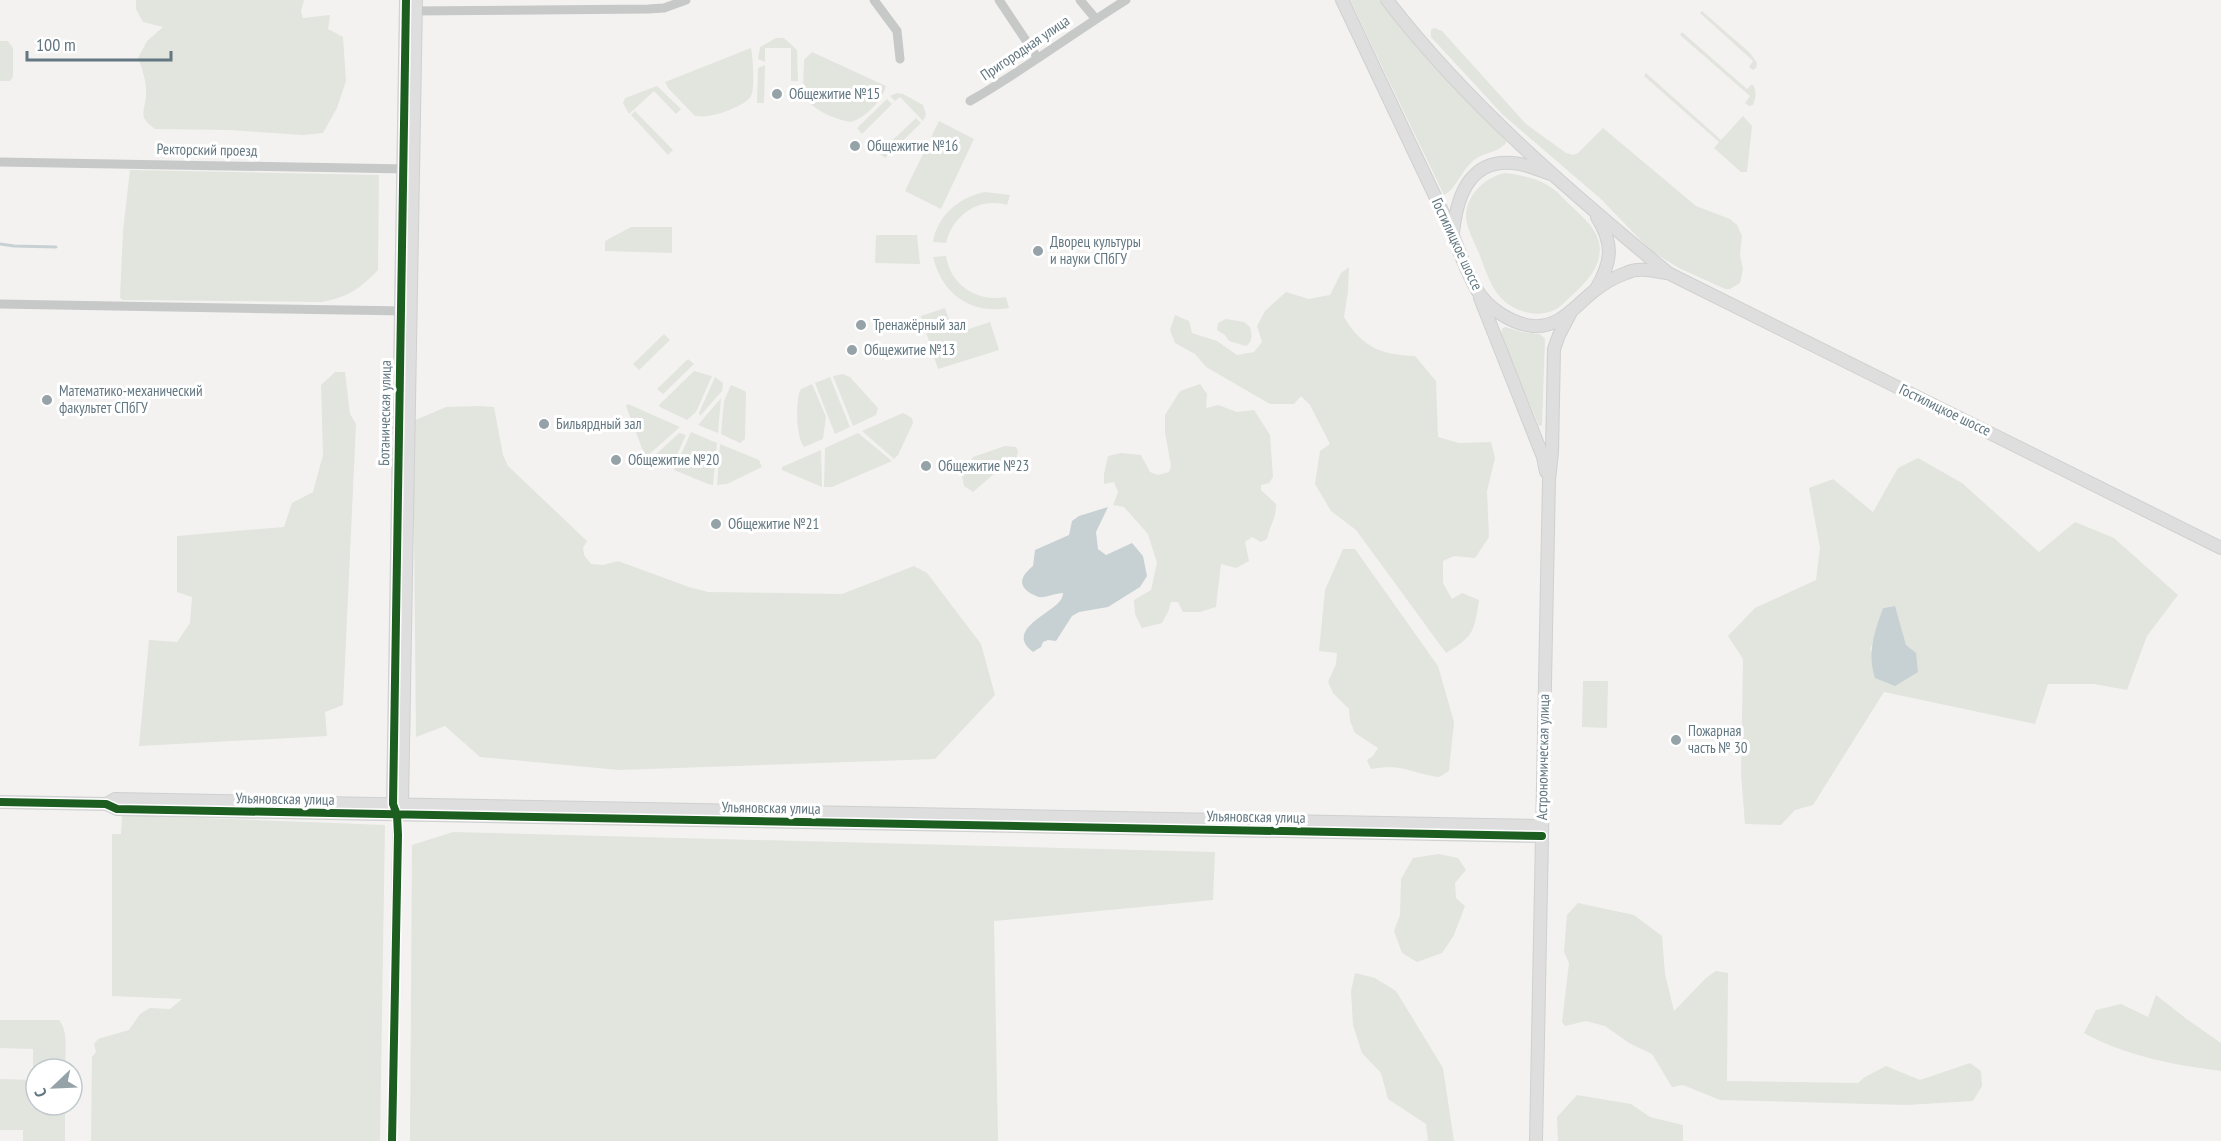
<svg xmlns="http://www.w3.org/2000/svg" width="2221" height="1141" font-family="'PT Sans Narrow',sans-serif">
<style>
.green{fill:#e2e4de;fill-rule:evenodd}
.water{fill:#c7d1d3}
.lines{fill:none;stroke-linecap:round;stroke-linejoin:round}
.stream{stroke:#c7d1d3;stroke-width:3}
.secondary-casing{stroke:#cfd0d0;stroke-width:14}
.street{stroke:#c7c8c8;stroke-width:9}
.secondary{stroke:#dddedd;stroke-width:12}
.cycleway-casing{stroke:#fff;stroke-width:11}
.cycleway{stroke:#1b5e20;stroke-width:8}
.poi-dot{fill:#95a2a8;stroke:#fff;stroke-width:2}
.labels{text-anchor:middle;stroke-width:6;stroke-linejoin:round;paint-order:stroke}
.street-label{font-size:15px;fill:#627781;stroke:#fff}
.poi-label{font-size:15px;fill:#627781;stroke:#fff;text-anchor:start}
</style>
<rect width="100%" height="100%" fill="#f3f2f0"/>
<path class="green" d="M136,0H304L301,11L303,18L330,15L328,29L343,37L346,81L337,108L323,133L303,135L230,130L155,129C135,115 147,110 146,91C146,79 142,69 138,58L147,41L163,27L143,22L136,9Z
M1350,0H1379L1410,39L1507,142C1497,154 1485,151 1473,161C1461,171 1457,188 1444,195Z
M1702,11L1750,53L1757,63L1756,68L1753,70L1749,67L1753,61L1700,13Z
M1434,28L1442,31L1526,124L1566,153L1573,155L1578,153L1603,128L1696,206L1730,219L1737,225L1742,236L1740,255L1743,269L1740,283L1730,289H1725L1679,268L1651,251L1602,200L1503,115L1431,37V30Z
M1682,32L1747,89L1752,84C1757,89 1756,98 1753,105L1749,106L1745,103L1750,96L1680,35Z
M776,38H784L797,50L798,81H791V48H765V62L758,59L760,47Z
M0,41H8L13,48V77L10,81H0Z
M751,48C753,57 755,88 751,96C745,107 705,121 694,115L668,88L665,82Z
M812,52L886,86C882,101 866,117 851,122C837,120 810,110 805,95C802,85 804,71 804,60Z
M765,65L764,103H757L758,68Z
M1646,73L1721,140L1743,116L1752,126L1747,172H1741L1714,148L1719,142L1644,76Z
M657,86L681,109L676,114L654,91L629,114L623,103L625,98Z
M897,93L903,94L923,105L926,114L923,121L900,97L895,101L890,96Z
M887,99L892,104L862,134L857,128Z
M635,111L673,150L668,155L631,115Z
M916,118L921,123L885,158L879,153Z
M939,121L974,139L941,209L905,191Z
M130,170L379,175L378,270C360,289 348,297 322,302L123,300L120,298L123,231Z
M1505,173C1520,175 1536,178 1549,186C1556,190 1563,198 1569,204C1586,220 1606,235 1598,261C1593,278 1577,290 1564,303C1545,322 1512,314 1497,293C1488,281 1484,265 1478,251C1473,239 1463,222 1467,208C1472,189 1488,177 1505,173Z
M985,192L1010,195L1007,205C978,197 953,215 946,243L933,242C937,216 959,197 985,192Z
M631,227H672V253L605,251V241Z
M876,235H917L920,264L875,263Z
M946,256C951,286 977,302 1006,297L1009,308C971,315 942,294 933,257Z
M1349,267L1348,291L1344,317C1362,347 1381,355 1415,356L1436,381L1438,437L1459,443L1491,442L1495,458L1487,491L1489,537L1475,558L1454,556L1443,561V583L1452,599L1462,593L1479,600C1474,632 1474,636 1446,653L1356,530L1331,511L1315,484L1320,451L1330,444L1310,405L1301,396L1294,404H1270L1206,367L1195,354L1175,343L1170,330L1175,315L1189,321L1192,333L1217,341L1237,355L1254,352L1262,342L1257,326L1265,311L1286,292L1309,299L1330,295L1341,273Z
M945,308L954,334L990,322L999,350L938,369L921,316Z
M1226,319L1244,322L1250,327C1252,335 1253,341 1246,346L1229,341L1225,335L1217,330L1218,323Z
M1505,327L1522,332L1540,334L1545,339L1542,425L1539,426L1501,335L1502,329Z
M664,334L670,340L639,370L633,364Z
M688,359L694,364L663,394L657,389Z
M694,371L712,376L696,412L687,420L660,407L659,405Z
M335,372H345L350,414L356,424L343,705L325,712L327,736L139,746L149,640L177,642L190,623L192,597L177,592V536L284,527L292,503L313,492L323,455L321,385Z
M843,374L850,377L878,408L876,415L853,426L833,376Z
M715,377L723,383L722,391L700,416L699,413Z
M830,377L850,427L835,434L815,383Z
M812,384L826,417L823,439L804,447C796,439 795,398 801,389Z
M1200,384L1207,394L1206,408L1218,405L1237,412L1254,410L1270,435L1273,477L1269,483L1261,485V490L1276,504C1276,520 1270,524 1267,539L1261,542L1252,537L1245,542L1249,561L1236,568L1221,564L1216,607L1200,612H1183L1178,602H1171L1168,612L1162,623L1142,628L1135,614L1134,600L1151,590L1157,563L1148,534L1124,507L1113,505L1118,492L1114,482L1104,484V474L1108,456L1121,453L1141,455L1150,472L1158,475L1169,472L1171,466L1165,432V415L1180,391Z
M731,385L745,391L746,393L745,439L740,443L721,434L724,401Z
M721,398L718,433L698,425Z
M628,404L680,427L647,456L643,451L626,406Z
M478,406L494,407L503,455L508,466L587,541L583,548L584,555L591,564L603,565L618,561L689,587L708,592L842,594L914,566L927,573L981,644L995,695L935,759L619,770L480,757L445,726L416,737L413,421L446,407Z
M903,413L912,418L913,423L898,455L894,459L862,431Z
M691,432L717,443L713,485L708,484L674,470Z
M679,433L686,435L671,468L651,459Z
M858,433L892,461L832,487H824L825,448Z
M720,444L759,460L762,467L727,484L717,485Z
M1005,446L1016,447L1018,451L1016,460L1002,467L973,492L964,486L962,476L973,457Z
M821,450L822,487L782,470V467Z
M1918,458L1962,483L2039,552L2075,522L2114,538L2178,595L2147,636L2127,690L2094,684H2048L2035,724L1884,692L1813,805L1795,810L1781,825L1745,824L1741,775L1743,659L1728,636L1755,608L1816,580L1820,548L1809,488L1833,479L1873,512L1898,468ZM1894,606L1906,645L1870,651L1883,608Z
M1343,549H1355L1438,666L1454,722L1449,771L1439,777C1410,773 1403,763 1371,769L1367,760L1373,756L1378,748L1355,733L1350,721L1349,709L1333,693L1328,682L1336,664L1337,653L1319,651L1325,590Z
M1583,681H1608L1607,728L1582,727Z
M122,815L385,825L380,1141H91L92,1057L96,1052L94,1044L98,1039L129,1030L140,1014L150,1008L170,1009L182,999L112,996V834H121Z
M453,832L1215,852L1213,900L994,921L998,1141H410L412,845Z
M1439,854L1458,858L1466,870L1455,883L1456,898L1465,906L1454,935L1442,953L1417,962L1402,953L1394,931L1400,915L1401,879L1413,858Z
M1578,903L1634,915L1662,936L1665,974L1674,1011L1706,978L1716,971L1728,973L1727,1081L1858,1083L1865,1077L1886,1066L1920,1080L1970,1063L1981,1071L1982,1086L1973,1101L1907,1105L1720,1100L1683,1085L1672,1087L1652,1054L1629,1043L1605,1026L1586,1021L1565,1026L1562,1022L1569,963L1564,952L1567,915Z
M1355,973L1375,978L1396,991L1443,1068L1454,1141H1428L1426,1124L1388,1099L1381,1073L1362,1053L1353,1025L1351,991Z
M2156,995L2188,1020L2221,1043V1071C2175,1065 2125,1056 2084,1033L2096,1010L2121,1004L2148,1017Z
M0,1020H59C69,1031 65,1055 65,1069H36V1105H65V1141H23V1130H0V1079L33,1080V1049L0,1048Z
M1577,1095L1631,1104L1650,1117L1683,1125V1141H1558L1557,1117Z"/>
<path class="water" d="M1108,507L1096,532L1098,549L1106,555L1132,543L1143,556L1147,576L1140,587L1108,607L1079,612L1072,616L1056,641L1048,640L1043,642L1041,647L1033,652C1005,631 1048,615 1059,602C1061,600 1063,596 1063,593C1056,593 1046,598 1039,597C1038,597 1030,593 1030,593C1016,584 1023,574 1033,566L1035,550L1069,535L1072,521L1079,516Z
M1895,606L1906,645L1916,653L1918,672L1895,686L1875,678C1867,653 1874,633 1883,608Z"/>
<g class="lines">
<path class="stream" d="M0,244L14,246L56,247"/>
<defs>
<path id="secondary" d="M1342,0C1376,72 1410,143 1444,215C1455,238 1464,268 1477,290C1487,308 1512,324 1533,326C1560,328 1575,306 1594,291C1603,284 1615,277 1626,273C1638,267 1653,271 1666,273
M1387,0C1466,103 1568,190 1668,273L2221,548
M1453,233C1457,193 1472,155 1520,164C1531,166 1541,171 1551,174
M1596,289C1612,262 1614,244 1597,217
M1480,298L1543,457L1546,472
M0,802L106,804L117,809L1542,836
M106,804L115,799L1542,826
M395,811L393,804L406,0
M399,811L402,805L416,0
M1536,1141L1549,480L1552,452L1554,349L1559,335L1571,312"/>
</defs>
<use href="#secondary" class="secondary-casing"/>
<path class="street" d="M874,0L897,31L900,59
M999,0L1037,57
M1080,0L1095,18
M411,11L648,9L664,8L686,0
M970,101C1024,70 1073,33 1126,0
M0,162L409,169
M0,304L406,311
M392,1141L397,815"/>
<use href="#secondary" class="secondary"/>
<defs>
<path id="cycleway" d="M0,802L106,804L117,809L1542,836
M392,1141L398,835L397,815L393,804L406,0"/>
</defs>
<use href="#cycleway" class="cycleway-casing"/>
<use href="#cycleway" class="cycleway"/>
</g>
<g class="poi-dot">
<circle cx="777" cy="94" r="6"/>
<circle cx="855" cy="146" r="6"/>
<circle cx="1038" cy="251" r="6"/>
<circle cx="861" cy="325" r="6"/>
<circle cx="852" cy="350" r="6"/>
<circle cx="47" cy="400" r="6"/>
<circle cx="544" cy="424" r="6"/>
<circle cx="616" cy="460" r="6"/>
<circle cx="926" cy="466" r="6"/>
<circle cx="716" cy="524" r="6"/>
<circle cx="1676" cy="740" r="6"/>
</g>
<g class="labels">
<g class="street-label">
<text transform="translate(1025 48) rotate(-34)" y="5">Пригородная улица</text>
<text transform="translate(207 150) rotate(1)" y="5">Ректорский проезд</text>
<text transform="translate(1457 244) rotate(65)" y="5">Гостилицкое шоссе</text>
<text transform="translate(1945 410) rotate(26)" y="5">Гостилицкое шоссе</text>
<text transform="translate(385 413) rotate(-89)" y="5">Ботаническая улица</text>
<text transform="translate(1543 757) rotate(-89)" y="5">Астрономическая улица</text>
<text transform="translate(285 799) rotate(1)" y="5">Ульяновская улица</text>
<text transform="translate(771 808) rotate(1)" y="5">Ульяновская улица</text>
<text transform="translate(1256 817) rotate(1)" y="5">Ульяновская улица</text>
</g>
<g class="poi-label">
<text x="789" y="99">Общежитие №15</text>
<text x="867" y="151">Общежитие №16</text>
<text x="1050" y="247">Дворец культуры<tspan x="1050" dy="17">и науки СПбГУ</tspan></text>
<text x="873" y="330">Тренажёрный зал</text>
<text x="864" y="355">Общежитие №13</text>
<text x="59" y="396">Математико-механический<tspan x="59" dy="17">факультет СПбГУ</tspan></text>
<text x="556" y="429">Бильярдный зал</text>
<text x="628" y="465">Общежитие №20</text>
<text x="938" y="471">Общежитие №23</text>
<text x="728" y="529">Общежитие №21</text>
<text x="1688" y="736">Пожарная<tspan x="1688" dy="17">часть № 30</tspan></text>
</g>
</g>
<g transform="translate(54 1087) rotate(247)"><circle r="28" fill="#ffffff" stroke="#c0c9cd" stroke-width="1.5"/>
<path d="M0-4.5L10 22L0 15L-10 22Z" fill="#95a2a8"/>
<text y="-9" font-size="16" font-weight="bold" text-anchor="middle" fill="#627781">С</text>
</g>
<path d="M27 51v9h144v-9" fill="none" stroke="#627781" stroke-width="3"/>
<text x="36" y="51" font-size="18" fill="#627781" stroke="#ffffff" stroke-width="4.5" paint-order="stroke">100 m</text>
</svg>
